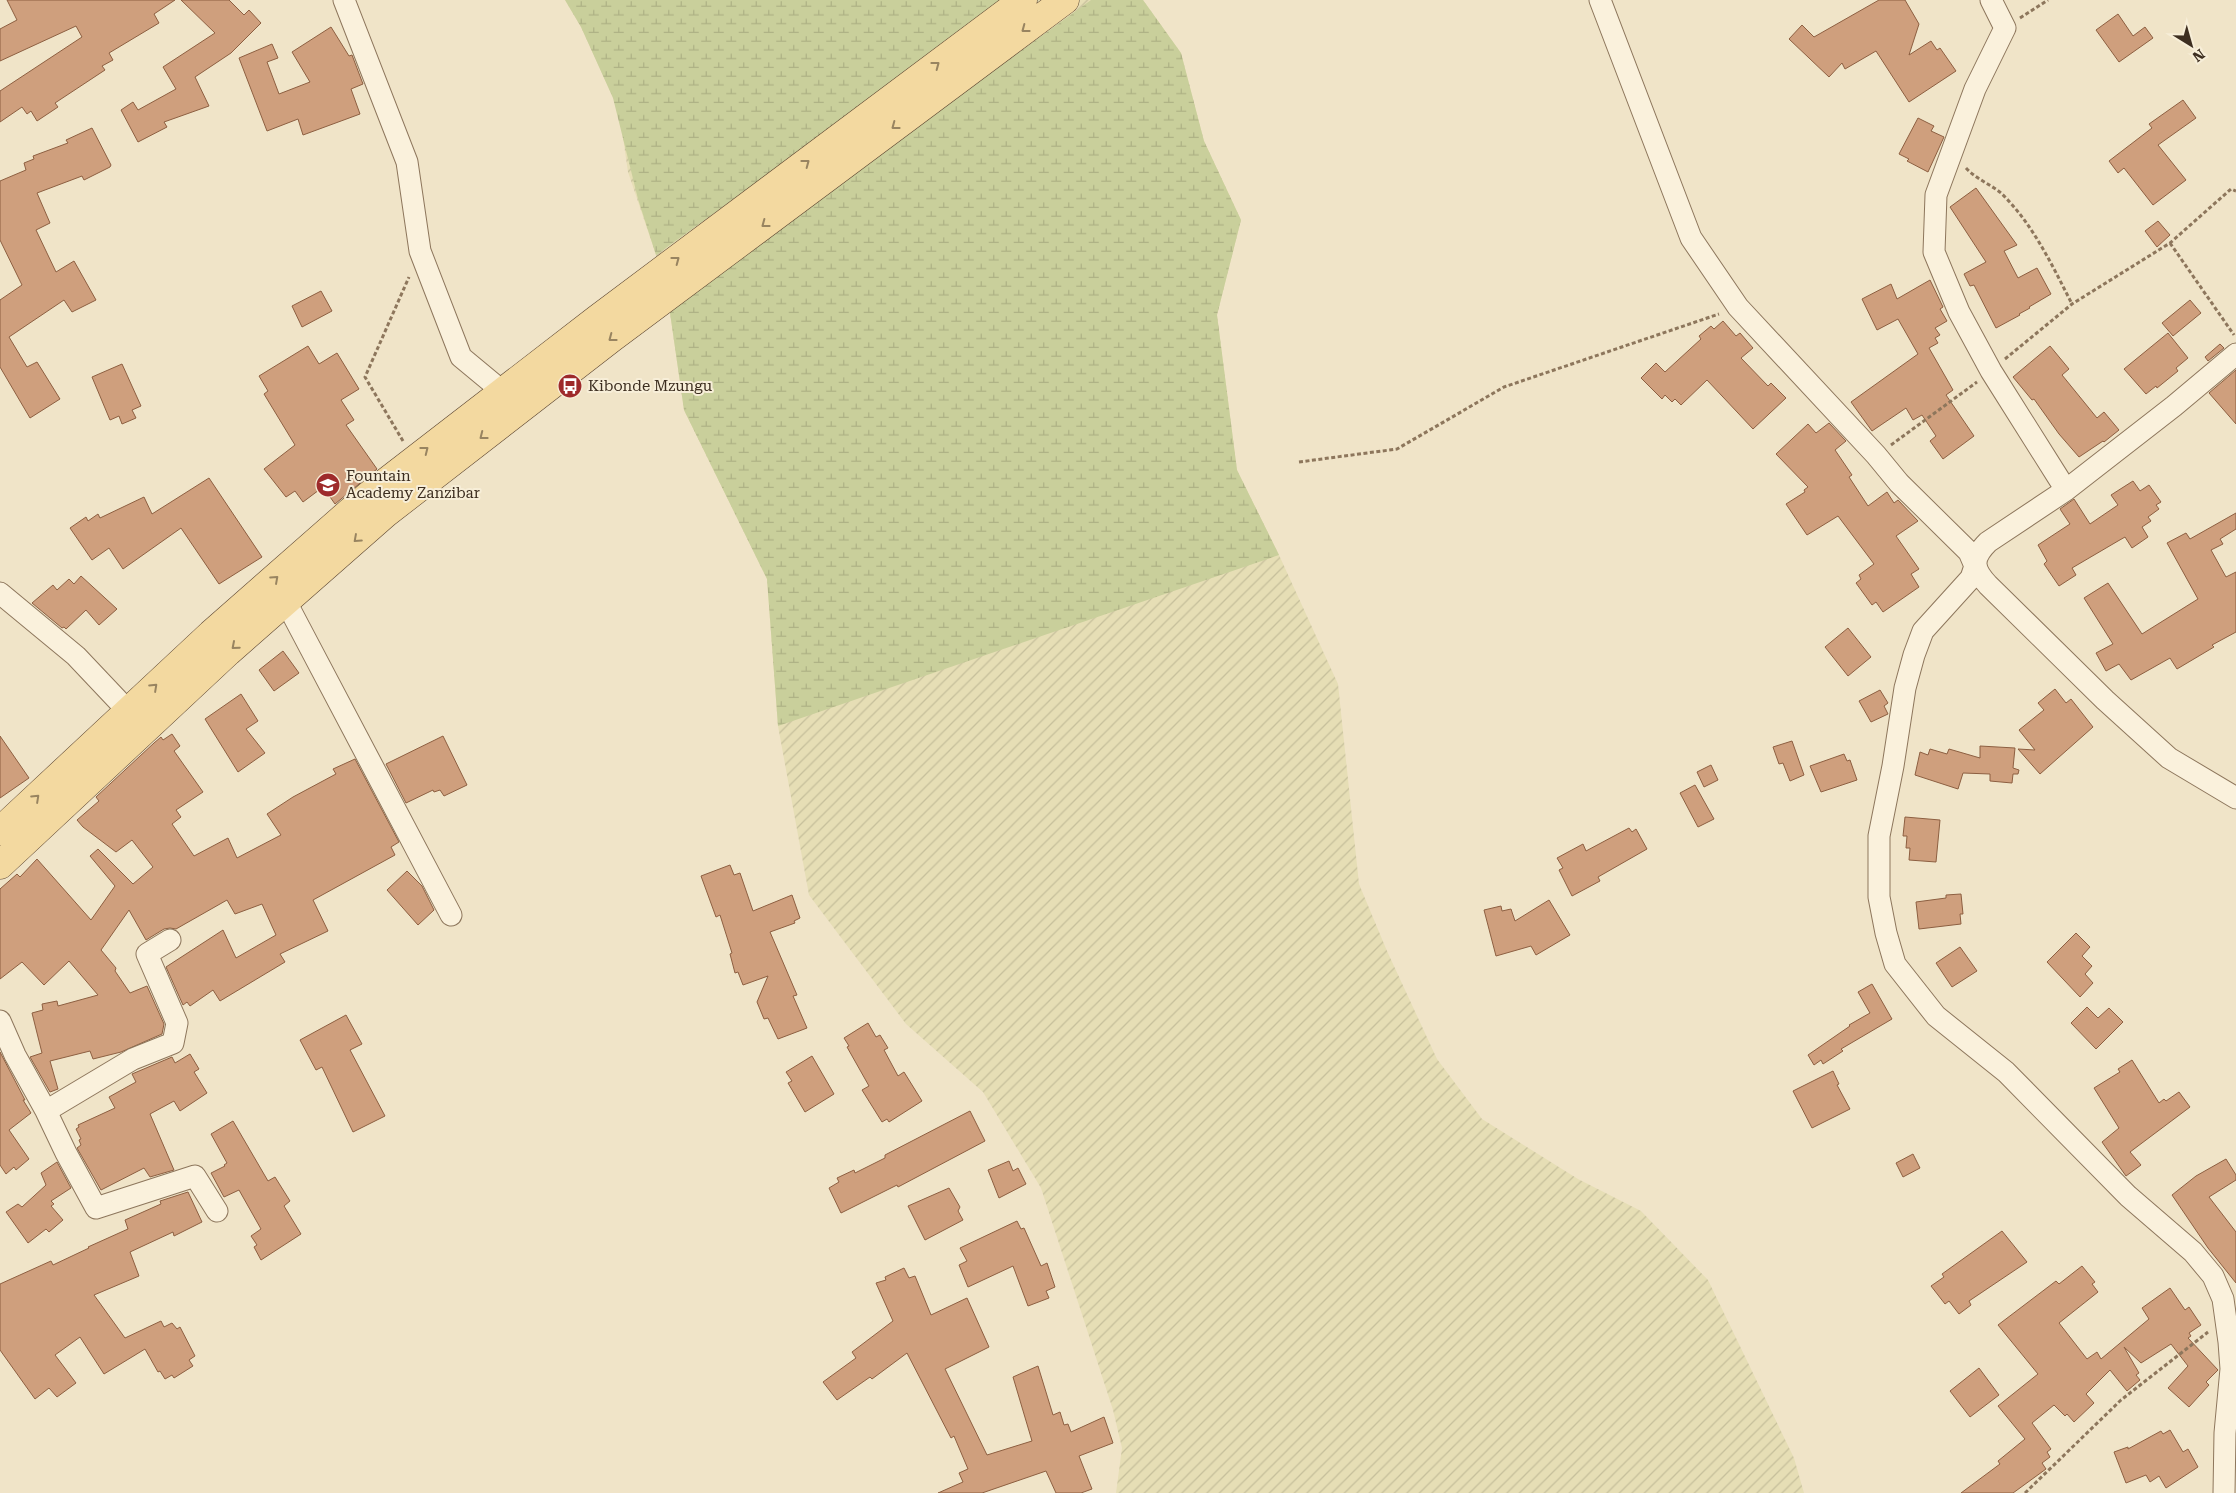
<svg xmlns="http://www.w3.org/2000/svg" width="2236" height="1493" font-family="'Roboto Serif',serif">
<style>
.farmland{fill:url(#farmland-furrows)}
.wetland{fill:url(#wetland-marsh)}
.building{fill:#cf9f7d;stroke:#8d5f41}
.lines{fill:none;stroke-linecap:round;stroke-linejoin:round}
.minor-casing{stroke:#8d765c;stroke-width:23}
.major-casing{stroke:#5b4430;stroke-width:29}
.path{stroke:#8d765c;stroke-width:3;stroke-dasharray:4 2.5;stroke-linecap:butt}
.minor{stroke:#faf1dc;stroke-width:21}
.major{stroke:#f3d9a0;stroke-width:28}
.oneway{stroke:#988460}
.labels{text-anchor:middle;stroke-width:4;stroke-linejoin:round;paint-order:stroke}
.poi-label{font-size:15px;fill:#3d2e20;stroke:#f7eed8;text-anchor:start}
</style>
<defs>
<pattern id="farmland-furrows" width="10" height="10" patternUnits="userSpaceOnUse" patternTransform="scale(1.25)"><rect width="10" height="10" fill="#e6deb5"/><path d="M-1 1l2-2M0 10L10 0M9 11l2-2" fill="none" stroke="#c6bf9b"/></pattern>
<pattern id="wetland-marsh" width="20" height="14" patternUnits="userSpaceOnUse" patternTransform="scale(1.25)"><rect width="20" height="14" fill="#c9cf9b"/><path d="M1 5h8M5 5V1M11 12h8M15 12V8" fill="none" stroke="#aeb285"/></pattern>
</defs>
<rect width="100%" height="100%" fill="#f0e4c8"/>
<path class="farmland" d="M565,0H1143L1181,53L1204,141L1241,220L1217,315L1237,470L1279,555L1338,684L1359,884L1387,951L1437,1059L1482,1119L1578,1179L1641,1211L1708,1280L1794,1458L1804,1493H1116L1122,1448L1113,1410L1041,1188L983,1092L906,1024L809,895L778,726L767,579L684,410L669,306L656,255L628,172L619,110L581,27Z"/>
<path class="wetland" d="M565,0H1010L656,255L638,199L613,98L581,27Z
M1091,0H1143L1181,53L1204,141L1241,220L1217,315L1237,470L1279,555L778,726L767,579L684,410L669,306Z"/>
<path class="building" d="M7,0H175L154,14L159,23L109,53L113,60L102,66L105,70L55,103L58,107L37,121L31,111L27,114L22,107L0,122V91L82,37L76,26L0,61V29L17,20Z
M181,0H229L244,15L249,10L261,23L231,53L195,77L209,106L164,122L167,127L138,142L121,110L133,102L138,110L176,89L163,67L215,33Z
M1879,0H1905L1919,24L1909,55L1931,41L1937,50L1940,48L1956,71L1909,102L1876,51L1845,69L1842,63L1829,77L1789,39L1802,25L1814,37Z
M2118,14L2133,36L2145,27L2153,38L2119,62L2096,30Z
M331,27L349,56L352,55L363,84L351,89L360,114L303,135L298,119L267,131L239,58L272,44L278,58L267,62L279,94L310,82L292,52Z
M2183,100L2196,118L2158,145L2186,180L2153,205L2124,168L2118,173L2109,161L2152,128L2149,124Z
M1918,118L1934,126L1931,131L1944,137L1928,172L1907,161L1909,159L1899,154Z
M92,128L111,165L110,167L84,180L82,176L37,193L50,223L36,230L56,272L74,261L96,300L72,312L64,300L9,337L27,367L37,362L60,399L30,418L0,367V300L22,285L0,240V181L26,170L24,163L34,159L33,156L68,143L66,140Z
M1976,188L2017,245L2004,251L2018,278L2037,268L2051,294L2029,307L2030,308L2019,314L2020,315L1996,328L1974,285L1970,286L1964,274L1986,262L1950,207Z
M2158,221L2170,235L2157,247L2145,231Z
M1930,280L1943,307L1940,309L1947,321L1935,328L1940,335L1935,338L1938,343L1929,348L1953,390L1946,395L1974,436L1943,459L1930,441L1936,436L1922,415L1913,420L1906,408L1872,431L1851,402L1918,354L1898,319L1877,330L1862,299L1891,284L1897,299Z
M321,291L332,311L302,327L292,306Z
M2190,300L2201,313L2173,336L2162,323Z
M1723,321L1736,336L1740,333L1753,348L1741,358L1768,386L1771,383L1786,398L1753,429L1707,380L1681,405L1675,399L1672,402L1665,395L1662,399L1641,378L1656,363L1665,372L1701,339L1699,336L1711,326L1714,329Z
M2168,333L2188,358L2176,368L2178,371L2157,388L2156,386L2146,394L2124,369Z
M2220,344L2224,348L2208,361L2205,357Z
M308,346L319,364L337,353L359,389L341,400L354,420L346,425L377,469L335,504L323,487L303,502L295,491L286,497L264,469L295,445L264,394L268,391L259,376Z
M2050,346L2069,369L2062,375L2097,418L2104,412L2119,430L2104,442L2103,441L2079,457L2059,434L2034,399L2032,400L2013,377Z
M122,364L141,406L132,410L136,418L122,424L119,416L110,420L92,377Z
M2236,370V424L2209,393Z
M1829,423L1846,441L1835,450L1852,475L1849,477L1868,506L1887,492L1894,503L1898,500L1918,521L1896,536L1919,569L1911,574L1919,587L1883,612L1876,602L1872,605L1856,583L1861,579L1859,575L1874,564L1838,516L1807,535L1786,504L1805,492L1804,490L1808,487L1776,454L1808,424L1816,433Z
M209,478L262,557L219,584L181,528L123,569L109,548L92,560L70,528L86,517L88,521L98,514L100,518L144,497L152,514Z
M2133,481L2140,491L2149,485L2161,502L2156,505L2159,509L2148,517L2151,521L2142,527L2148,537L2132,548L2125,537L2118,541L2072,568L2076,575L2059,586L2044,564L2047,561L2038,545L2070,524L2060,509L2074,499L2090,524L2118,505L2111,495Z
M2236,513V529L2220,539L2223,544L2211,550L2226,577L2236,572V632L2212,645L2214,647L2177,669L2170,658L2131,680L2119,664L2106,671L2096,653L2113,644L2084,598L2108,583L2142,634L2198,599L2167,543L2186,533L2190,539Z
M81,576L117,609L99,625L86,610L66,629L64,627L62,628L32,603L53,585L57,590L69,579L74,584Z
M1848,628L1871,657L1848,676L1825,647Z
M283,651L299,673L274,691L259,670Z
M2055,689L2066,703L2071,699L2093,727L2040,774L2018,749L2035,750L2019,730L2044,710L2038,703Z
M1880,690L1888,703L1884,706L1888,714L1871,722L1859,701Z
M241,694L258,721L246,729L265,753L238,772L205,719Z
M172,734L180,746L174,751L203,792L176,810L181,817L172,824L194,856L228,838L237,858L281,835L267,814L293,797L336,774L333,769L355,759L399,842L391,847L395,855L313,900L328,931L280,954L285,962L220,1001L213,990L190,1006L187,1002L183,1005L166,967L223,930L236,958L276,935L262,904L235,914L227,900L176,929L170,928L164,929L146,940L129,910L101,950L116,968L115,971L130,993L147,986L164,1024L162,1034L121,1052L93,1059L90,1051L50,1061L58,1089L50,1092L30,1057L42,1053L32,1013L43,1010L42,1004L57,1001L58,1006L98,995L69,961L44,985L22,962L0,979V889L17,874L20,877L37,859L91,920L115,886L90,856L98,849L133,884L153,867L132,840L116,852L83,827L77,820L99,801L96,797L154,743L161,737L163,740Z
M0,736L29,778L0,798Z
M443,736L467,785L444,796L440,790L434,792L433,790L406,803L386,764Z
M1792,741L1804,775L1790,781L1783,763L1779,764L1773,747Z
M1980,746L2015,748L2013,768L2019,770L2018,774H2013L2012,783L1990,781V774L1963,773L1958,789L1915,775L1920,752L1928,755L1930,749L1947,754L1949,749L1980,758Z
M1844,754L1847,761L1850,760L1857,780L1821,792L1810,766Z
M1711,765L1718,780L1704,787L1697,772Z
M1695,785L1714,819L1698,827L1680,793Z
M1905,817L1940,820L1936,862L1909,860L1910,848H1906L1907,836H1903Z
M1629,828L1632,832L1636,829L1647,849L1598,877L1600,881L1572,896L1559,870L1563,868L1557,858L1583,844L1586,851Z
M730,865L734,875L740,873L753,911L792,895L800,918L794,921L795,923L770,932L797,995L793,996L807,1028L778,1039L768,1018L764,1019L757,1002L768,976L743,985L738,972L735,973L730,954L732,953L720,915L716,917L701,876Z
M407,871L422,886L434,910L418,925L387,890Z
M1961,894L1963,914H1960L1961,924L1919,929L1916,902L1946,898V895Z
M1549,900L1570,935L1536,955L1531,946L1496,956L1484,910L1501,906L1502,911L1511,909L1515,921Z
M2076,933L2090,947L2082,956L2092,966L2085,974L2093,983L2080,997L2047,962Z
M1960,947L1977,971L1952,987L1936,963Z
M1872,984L1892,1019L1841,1049L1843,1051L1823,1064L1821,1060L1814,1065L1808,1055L1850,1026L1849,1025L1870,1013L1858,992Z
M2087,1007L2098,1018L2109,1008L2123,1022L2096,1049L2071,1023Z
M346,1015L362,1044L350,1050L385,1116L353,1132L322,1067L316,1070L300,1040Z
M868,1023L876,1037L880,1035L888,1048L884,1050L898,1076L904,1072L922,1101L889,1122L887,1119L882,1122L862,1090L869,1086L847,1047L849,1046L844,1038Z
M0,1052L25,1100H23L31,1113L9,1130L29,1159L16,1170L14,1167L6,1174L0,1165Z
M190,1054L199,1069L194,1072L207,1093L180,1111L174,1101L150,1114L174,1170L150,1177L144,1168L101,1190L77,1148L81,1145L79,1140L81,1139L76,1129L79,1127L78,1125L115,1108L109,1097L136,1082L132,1074L172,1057L175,1063Z
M812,1056L834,1094L805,1112L788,1083L792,1081L786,1072Z
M2132,1060L2159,1103L2164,1099L2166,1101L2179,1092L2190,1107L2130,1152L2141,1165L2126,1176L2102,1142L2119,1128L2094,1088L2120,1072L2118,1069Z
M1833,1071L1839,1084L1837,1085L1850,1109L1812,1128L1793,1091Z
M970,1111L985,1141L898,1187L897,1185L841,1213L829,1188L839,1182L837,1178L854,1170L855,1173L885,1158V1155Z
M233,1121L268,1181L275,1177L290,1201L284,1206L301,1234L261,1260L254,1247L257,1245L251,1236L261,1229L239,1190L224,1197L211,1173L225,1166L224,1165L227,1163L211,1134Z
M1913,1154L1920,1168L1903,1177L1896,1163Z
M2226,1159L2236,1175V1180L2209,1197L2236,1232V1283L2208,1248L2172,1195L2196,1176Z
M1009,1161L1013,1171L1018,1168L1026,1184L999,1198L988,1170Z
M57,1162L71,1188L51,1201L54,1204L51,1206L63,1220L49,1232L46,1229L28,1243L6,1212L18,1204L22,1207L46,1185L41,1173Z
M949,1188L960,1207L958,1211L963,1220L925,1240L908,1206Z
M188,1192L202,1222L174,1236L173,1232L130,1252L139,1276L94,1295L125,1338L161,1321L164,1327L172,1323L177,1329L180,1327L195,1356L189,1360L193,1366L174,1378L172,1375L165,1379L160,1371L158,1372L145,1349L104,1374L80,1337L55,1355L76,1383L57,1397L49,1388L35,1399L0,1350V1284L51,1261L53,1265L89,1248L88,1247L128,1229L125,1220L161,1204L160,1201Z
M1017,1221L1021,1229L1024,1228L1041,1266L1047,1263L1055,1287L1046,1291L1049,1298L1028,1306L1013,1266L968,1287L959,1265L967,1261L960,1248Z
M2002,1231L2027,1262L1969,1301L1971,1305L1959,1314L1949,1301L1945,1304L1931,1286L1944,1277L1942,1274Z
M2082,1266L2095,1282L2092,1284L2098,1292L2059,1323L2087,1359L2097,1352L2101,1359L2149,1319L2142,1308L2170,1288L2185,1310L2189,1307L2201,1325L2189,1333L2191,1336L2188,1338L2218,1370L2206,1382L2209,1385L2189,1407L2168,1388L2188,1366L2171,1344L2141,1363L2124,1347L2139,1373L2136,1375L2140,1380L2127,1391L2110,1370L2086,1394L2094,1403L2074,1422L2067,1414L2065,1416L2054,1405L2032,1423L2051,1449L2047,1452L2050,1457L2042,1463L2046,1469L2013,1493H1961L2000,1464L1998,1461L2025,1439L1998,1406L2038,1374L1998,1325L2056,1281L2059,1284Z
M904,1268L909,1278L915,1276L931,1315L967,1298L989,1347L945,1369L987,1455L1032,1441L1013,1377L1038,1366L1053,1415L1060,1412L1064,1425L1068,1424L1071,1432L1104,1417L1113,1443L1079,1456L1092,1489L1081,1493H1056L1046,1471L982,1493H938L963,1482L959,1473L968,1469L954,1436L951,1438L907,1353L872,1379L870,1377L837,1400L823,1382L856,1358L852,1352L893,1321L876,1283L886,1280L885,1277Z
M1979,1368L1999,1395L1970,1417L1950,1391Z
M2170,1430L2183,1452L2188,1449L2198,1467L2166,1488L2159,1476L2150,1482L2146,1475L2126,1483L2114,1452L2128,1447V1449L2161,1431L2163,1434Z"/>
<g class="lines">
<defs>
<path id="minor" d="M344,0L407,162L420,251L461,357L502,391
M1600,0L1691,238L1738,307L1876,455L1899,483L1969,552L1975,566L1971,578L1923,631L1914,655L1905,688L1893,766L1879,836V897L1886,933L1895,964L1936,1016L2006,1072L2128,1196L2193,1252L2213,1276L2223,1299L2229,1342L2231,1369L2225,1433L2224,1493
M1991,0L2005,28L1975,89L1936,195L1934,252L1959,312L1991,371L2066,490
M2236,354L2174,406L2066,490L1988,542C1971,559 1973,569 1988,585L2105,700L2169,758L2236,798
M0,593L76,656L128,711
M286,602L451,915
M170,940L147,954L177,1023L173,1043L133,1059L46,1111L66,1153L96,1208L195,1176L217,1211
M0,1021L15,1055L46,1111"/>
<path id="major" d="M0,831L211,634L369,495L597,319L1023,0
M0,865L228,652L385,514L612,338L1065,0"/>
</defs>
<use href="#minor" class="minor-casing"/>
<use href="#major" class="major-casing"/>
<path class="path" d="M2020,18L2048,0
M1966,168C1976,179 1990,184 2001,193C2033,224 2052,265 2072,304
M2170,243L2234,335
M2005,359L2072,304L2170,243L2231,189L2236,191
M403,441L365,377L409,277
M1891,445L1977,382
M1299,462L1397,449L1504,387L1719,314
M2025,1493L2121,1400L2208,1332"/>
<use href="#minor" class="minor"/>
<use href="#major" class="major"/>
</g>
<defs><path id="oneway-chevron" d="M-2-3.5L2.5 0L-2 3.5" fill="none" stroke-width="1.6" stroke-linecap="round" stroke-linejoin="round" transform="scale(1.25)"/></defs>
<g class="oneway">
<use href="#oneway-chevron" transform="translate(1025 29) rotate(143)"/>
<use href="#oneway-chevron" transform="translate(936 65) rotate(-37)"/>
<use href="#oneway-chevron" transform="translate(895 126) rotate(143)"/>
<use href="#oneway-chevron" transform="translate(806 163) rotate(-37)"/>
<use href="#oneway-chevron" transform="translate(765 224) rotate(143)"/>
<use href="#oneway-chevron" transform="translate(676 260) rotate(-37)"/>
<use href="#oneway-chevron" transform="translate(612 338) rotate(143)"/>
<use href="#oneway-chevron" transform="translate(483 436) rotate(142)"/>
<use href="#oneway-chevron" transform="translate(425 450) rotate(-38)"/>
<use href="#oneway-chevron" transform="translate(357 539) rotate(138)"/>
<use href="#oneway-chevron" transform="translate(275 579) rotate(-42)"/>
<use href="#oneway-chevron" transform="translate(235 646) rotate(139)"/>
<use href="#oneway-chevron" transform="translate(154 687) rotate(-43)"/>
<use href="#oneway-chevron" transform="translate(36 798) rotate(-43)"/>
</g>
<defs>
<symbol id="bus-disc" viewBox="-11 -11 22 22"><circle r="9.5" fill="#9e2a2b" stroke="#f7eed8"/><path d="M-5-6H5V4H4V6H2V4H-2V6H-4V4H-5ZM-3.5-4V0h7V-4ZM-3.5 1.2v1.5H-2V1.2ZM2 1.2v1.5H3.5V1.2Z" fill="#fff"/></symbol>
<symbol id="school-disc" viewBox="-11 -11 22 22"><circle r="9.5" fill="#9e2a2b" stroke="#f7eed8"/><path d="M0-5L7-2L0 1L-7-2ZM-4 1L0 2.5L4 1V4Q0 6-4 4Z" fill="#fff"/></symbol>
</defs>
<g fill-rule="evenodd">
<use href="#bus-disc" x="556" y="372" width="28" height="28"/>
<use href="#school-disc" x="314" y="471" width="28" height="28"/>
</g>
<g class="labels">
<g class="poi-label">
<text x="588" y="391">Kibonde Mzungu</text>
<text x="346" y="481">Fountain<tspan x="346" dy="17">Academy Zanzibar</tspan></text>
</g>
</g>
<g transform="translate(2191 45) rotate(143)" stroke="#f7eed8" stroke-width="4" paint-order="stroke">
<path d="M0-4L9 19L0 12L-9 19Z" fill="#3d2e20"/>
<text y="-8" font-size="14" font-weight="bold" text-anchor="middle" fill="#3d2e20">N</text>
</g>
</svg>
